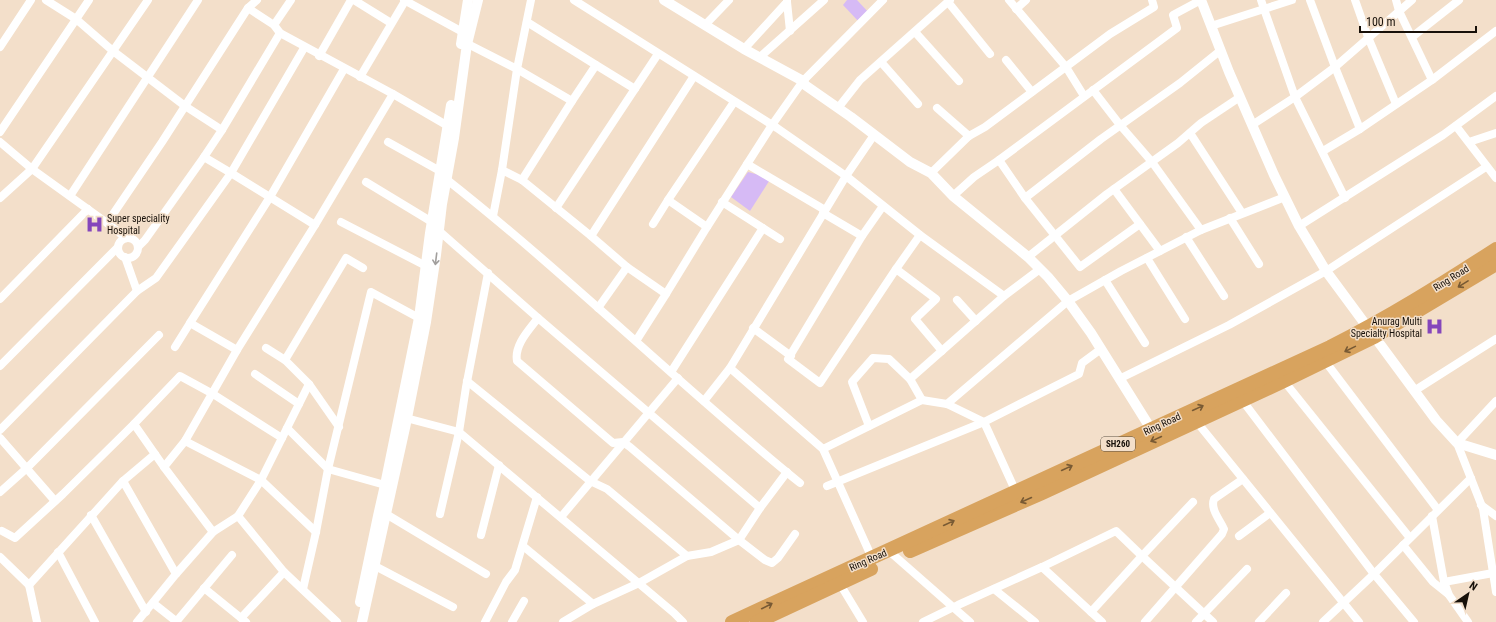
<svg xmlns="http://www.w3.org/2000/svg" width="1496" height="622" font-family="'Roboto Condensed',sans-serif">
  <style>
    .green { fill: #d6baf5 }
    .lines { fill: none; stroke-linecap: round; stroke-linejoin: round }
    .minor { stroke: #fff; stroke-width: 8 }
    .tertiary { stroke: #fff; stroke-width: 10 }
    .trunk { stroke: #d8a35e; stroke-width: 14 }
    .oneway { stroke: #a29f9d }
    .oneway2 { stroke: #785a34 }
    .labels { text-anchor: middle; dominant-baseline: central; stroke-width: 3; stroke-linejoin: round; paint-order: stroke }
    .shield { fill: #f3dfca; stroke: #594e43; stroke-width: 1 }
    .shield-label { font-size: 9px; font-weight: bold; fill: #171009 }
    .poi-label { font-size: 10px; fill: #171009; stroke: #f3dfca; text-anchor: start }
    .street-label { font-size: 10px; fill: #171009; stroke: #f3dfca }
  </style>
  <rect width="100%" height="100%" fill="#f3dfca"/>
  <!-- green -->
  <g class="green">
    <polygon points="847,0 857,0 870,14 860,23 843,5"/>
    <polygon points="748,172 771,178 750,211 731,197"/>
  </g>
  <g class="lines">
    <!-- minor -->
    <g class="minor">
      <polyline points="46,0 76,19 113,51 185,106 222,130 204,157 145,240 138,247"/>
      <polyline points="354,0 391,23"/>
      <polyline points="404,0 468,35"/>
      <polyline points="574,0 777,128 846,176 920,235 1004,296 1040,269"/>
      <polyline points="1009,0 1066,67 1084,96"/>
      <polyline points="1261,0 1264,9 1292,0"/>
      <polyline points="1310,0 1335,67 1360,129 1323,151"/>
      <polyline points="1355,0 1368,37 1396,104"/>
      <polyline points="1396,0 1399,11 1432,80"/>
      <polyline points="787,2 790,31"/>
      <polyline points="948,2 990,54"/>
      <polyline points="248,8 274,25 280,33 393,94"/>
      <polyline points="1016,9 1026,0"/>
      <polyline points="274,25 291,0"/>
      <polyline points="705,25 729,0"/>
      <polyline points="1211,26 1264,9 1295,97 1345,198"/>
      <polyline points="915,32 959,81"/>
      <polyline points="1412,37 1459,0"/>
      <polyline points="462,41 517,69 572,101"/>
      <polyline points="0,47 31,0"/>
      <polyline points="744,49 787,2 787,0"/>
      <polyline points="319,56 351,0"/>
      <polyline points="760,57 824,0"/>
      <polyline points="1006,60 1032,92"/>
      <polyline points="881,62 918,104"/>
      <polyline points="596,65 635,89"/>
      <polyline points="360,77 405,1"/>
      <polyline points="1093,90 1120,125 1152,162 1201,230"/>
      <polyline points="734,102 668,200 707,227 772,125 803,81 883,0"/>
      <polyline points="838,108 860,80 950,0"/>
      <polyline points="937,108 969,136"/>
      <polyline points="1252,125 1295,97 1335,67 1412,0"/>
      <polyline points="1456,126 1496,178"/>
      <polyline points="1360,129 1432,80 1496,31"/>
      <polyline points="222,130 280,33"/>
      <polyline points="0,132 89,0"/>
      <polyline points="1190,133 1242,213"/>
      <polyline points="0,142 32,169 107,223 126,238"/>
      <polyline points="388,142 440,171"/>
      <polyline points="1469,142 1496,133"/>
      <polyline points="204,157 231,173 304,48"/>
      <polyline points="999,160 1177,28 1173,15 1201,0"/>
      <polyline points="747,164 825,210"/>
      <polyline points="502,170 522,180 591,236 694,76"/>
      <polyline points="931,173 969,136 985,127 1110,34 1154,7 1152,0"/>
      <path d="M446,179C568,275 679,385 800,483"/>
      <polyline points="522,180 572,101 596,65 527,22"/>
      <polyline points="366,182 432,222"/>
      <polyline points="1114,189 1160,251"/>
      <polyline points="70,196 198,0"/>
      <polyline points="953,196 974,177 999,160 1025,198 1101,139 1180,83 1221,50"/>
      <polyline points="0,198 32,169 148,0"/>
      <polyline points="1025,198 1080,267 1140,224"/>
      <polyline points="722,202 780,239"/>
      <polyline points="556,208 658,54"/>
      <polyline points="823,213 862,236 788,359 820,383 896,269 936,299 915,319 942,351"/>
      <polyline points="493,216 502,170 517,69 531,0"/>
      <polyline points="1230,218 1259,264"/>
      <polyline points="341,222 426,266"/>
      <polyline points="107,223 162,142 248,8 257,0"/>
      <polyline points="653,224 668,200"/>
      <polyline points="315,225 393,94 448,126"/>
      <polyline points="1299,226 1443,135 1496,96"/>
      <polyline points="438,230 538,318 760,508 787,472"/>
      <polyline points="591,236 627,267"/>
      <polyline points="862,236 883,206"/>
      <polyline points="1186,237 1224,296"/>
      <circle cx="128" cy="248" r="10"/>
      <polyline points="125,257 137,291 156,278 231,173 315,225 237,350 185,441 164,467 213,532 238,516 284,572 337,622"/>
      <polyline points="1028,257 1107,194 1178,143 1201,123 1240,97"/>
      <polyline points="1147,258 1185,319"/>
      <polyline points="896,269 920,235"/>
      <polyline points="1105,280 1145,343"/>
      <polyline points="666,294 707,227"/>
      <polyline points="0,299 88,209"/>
      <polyline points="957,300 976,321"/>
      <polyline points="598,308 627,267 666,294 636,341"/>
      <path d="M538,318C529,330 514,345 517,361L613,443L623,442L630,447L739,540L765,560L772,563L778,558L795,534"/>
      <polyline points="753,328 791,356"/>
      <polyline points="175,347 190,323"/>
      <polyline points="266,348 285,360 346,258 363,268"/>
      <polyline points="237,350 190,323 270,197 344,69"/>
      <polyline points="285,360 309,384 339,427"/>
      <polyline points="1325,361 1438,510"/>
      <polyline points="0,366 118,247"/>
      <polyline points="671,372 763,228"/>
      <polyline points="255,374 299,404"/>
      <polyline points="1119,379 1229,325 1326,271 1486,167"/>
      <polyline points="467,381 590,481 607,489 687,556 639,583 593,604 563,622"/>
      <polyline points="1284,381 1410,538"/>
      <polyline points="1414,391 1496,339"/>
      <polyline points="922,400 910,379 1004,296"/>
      <polyline points="1242,400 1374,574 1414,622"/>
      <polyline points="704,401 730,368"/>
      <polyline points="1496,401 1457,443 1483,509 1496,592"/>
      <polyline points="947,404 1068,301 1121,271 1201,230 1285,197"/>
      <polyline points="406,418 459,432 674,613 683,622"/>
      <polyline points="1196,421 1359,622"/>
      <polyline points="134,424 180,376 213,394 282,438"/>
      <polyline points="869,426 852,382 873,358 889,359 910,379"/>
      <polyline points="287,428 328,469 385,485"/>
      <polyline points="0,430 137,291"/>
      <polyline points="0,438 55,501"/>
      <polyline points="185,441 261,480 316,532"/>
      <polyline points="823,449 922,400 947,404 984,422 1016,492"/>
      <polyline points="123,481 155,454"/>
      <polyline points="827,486 984,422 1079,374 1082,363 1101,349"/>
      <polyline points="0,492 27,468 159,335"/>
      <polyline points="1193,502 1142,556 1213,622"/>
      <polyline points="1481,505 1496,516"/>
      <polyline points="386,514 486,574"/>
      <polyline points="440,514 459,432 466,387 488,273"/>
      <polyline points="91,515 146,612"/>
      <polyline points="238,516 261,480 309,384"/>
      <polyline points="1432,516 1444,582 1449,595 1468,622"/>
      <polyline points="561,517 678,378"/>
      <polyline points="2,531 15,538 63,494 134,424 164,467"/>
      <polyline points="481,535 499,465"/>
      <polyline points="1239,536 1270,513"/>
      <polyline points="1403,545 1433,582 1448,594"/>
      <polyline points="523,546 593,604"/>
      <polyline points="889,551 970,622"/>
      <polyline points="58,552 95,622"/>
      <polyline points="687,556 711,552 739,540 760,508"/>
      <polyline points="0,557 29,585 123,481 176,574"/>
      <polyline points="872,558 823,449 730,368 846,176 874,135"/>
      <polyline points="375,566 453,607"/>
      <polyline points="1042,567 1116,531 1142,556 1091,612"/>
      <polyline points="1444,582 1493,573"/>
      <polyline points="840,584 863,622"/>
      <polyline points="29,585 37,622"/>
      <polyline points="204,588 241,618"/>
      <polyline points="303,589 316,532 328,469 371,292 419,318"/>
      <polyline points="994,589 1035,622"/>
      <polyline points="153,603 177,622"/>
      <polyline points="137,622 176,574 213,532"/>
      <polyline points="176,622 232,555"/>
      <polyline points="246,622 241,618 284,572"/>
      <polyline points="485,622 506,582 515,570 537,497"/>
      <polyline points="512,622 524,601"/>
      <polyline points="923,622 958,605 1042,567 1102,622"/>
      <path d="M1145,622L1222,534L1224,529C1220,520 1210,509 1214,499L1243,479"/>
      <polyline points="1196,622 1247,569"/>
      <polyline points="1259,622 1286,593"/>
      <polyline points="1323,622 1374,574 1471,478"/>
    </g>
    <!-- tertiary -->
    <g class="tertiary">
      <polyline points="664,0 744,49 803,81 805,85 851,117 910,162 931,173 953,196 1028,257 1048,277 1068,301 1091,333 1151,429"/>
      <polyline points="1201,0 1229,72 1274,175 1299,226 1326,271 1436,420 1457,443 1496,455"/>
      <polyline points="461,44 468,0"/>
      <polyline points="360,602 378,516 385,485 419,318 430,233 451,105"/>
      <polyline points="362,622 405,428 426,322 436,255 442,204 454,138 467,44 478,0"/>
    </g>
    <!-- trunk -->
    <g class="trunk">
      <polyline points="910,551 1042,493 1284,381 1374,337 1496,264"/>
      <path d="M732,622L1330,347C1388,318 1442,284 1496,249"/>
      <polyline points="757,622 871,569"/>
    </g>
  </g>
  <!-- one-way arrows -->
  <defs><path id="oneway-shaft" d="M-6 0H5M1.5-3L5.5 0L1.5 3" fill="none" stroke-width="1.6" stroke-linecap="round" stroke-linejoin="round"/></defs>
  <use class="oneway" href="#oneway-shaft" transform="translate(436 259) rotate(97)"/>
  <g class="oneway2">
    <use href="#oneway-shaft" transform="translate(1463 284) rotate(148)"/>
    <use href="#oneway-shaft" transform="translate(1350 349) rotate(154)"/>
    <use href="#oneway-shaft" transform="translate(1198 408) rotate(-25)"/>
    <use href="#oneway-shaft" transform="translate(1156 439) rotate(155)"/>
    <use href="#oneway-shaft" transform="translate(1067 468) rotate(-25)"/>
    <use href="#oneway-shaft" transform="translate(1026 500) rotate(156)"/>
    <use href="#oneway-shaft" transform="translate(949 523) rotate(-25)"/>
    <use href="#oneway-shaft" transform="translate(767 606) rotate(-27)"/>
  </g>
  <!-- icons -->
  <defs>
    <symbol id="hospital-bare" viewBox="-9 -9 18 18"><path d="M-5-5h3v3.5h4V-5h3V5h-3V1.5h-4V5h-3Z" fill="#8546bb" stroke="#f3dfca" stroke-width="2.5" paint-order="stroke"/></symbol>
  </defs>
  <g fill-rule="evenodd">
    <use href="#hospital-bare" x="82" y="212" width="25" height="25"/>
    <use href="#hospital-bare" x="1422" y="314" width="25" height="25"/>
  </g>
  <g class="labels">
    <!-- shield labels -->
    <rect class="shield" x="1101" y="437" width="34" height="14" rx="3"/>
    <g class="shield-label">
      <text x="1118" y="444">SH260</text>
    </g>
    <!-- poi labels -->
    <g class="poi-label">
      <text x="107" y="218">Super speciality<tspan x="107" dy="12">Hospital</tspan></text>
      <text x="1422" y="321" text-anchor="end">Anurag Multi<tspan x="1422" dy="12">Specialty Hospital</tspan></text>
    </g>
    <!-- street labels -->
    <g class="street-label">
      <text transform="translate(1451 278) rotate(-32)">Ring Road</text>
      <text transform="translate(1162 424) rotate(-25)">Ring Road</text>
      <text transform="translate(868 560) rotate(-24)">Ring Road</text>
    </g>
  </g>
  <!-- north arrow -->
  <g transform="translate(1468 594) rotate(34)" stroke="#f3dfca" stroke-width="3" paint-order="stroke">
  <path d="M0-3L7 15L0 10L-7 15Z" fill="#171009"/>
  <text y="-6" font-size="11" font-weight="bold" text-anchor="middle" fill="#171009">N</text>
  </g>
  <!-- scale -->
  <path d="M1360 26v6h116v-6" fill="none" stroke="#171009" stroke-width="2"/>
  <text x="1366" y="26" font-size="12" fill="#171009" stroke="#f3dfca" stroke-width="3" paint-order="stroke">100 m</text>
</svg>
